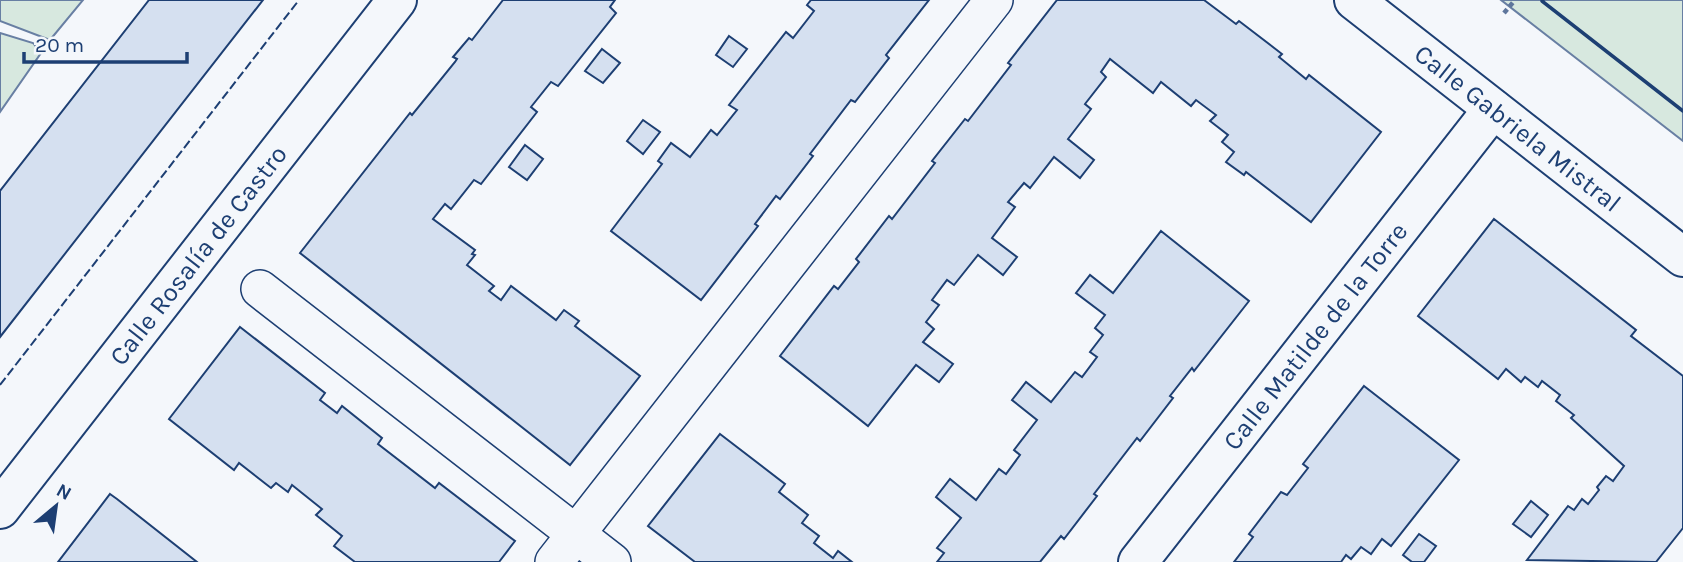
<svg xmlns="http://www.w3.org/2000/svg" width="1683" height="562" font-family="Karla,sans-serif">
  <style>
    .green { fill: #d7e8df; stroke: #687fa3; stroke-width: 2 }
    .building { fill: #d5e0f0; stroke: #1d3f73; stroke-width: 2 }
    .lines { fill: none; stroke-linecap: round; stroke-linejoin: round }
    .pedestrian-casing { stroke: #1d3f73; stroke-width: 40 }
    .tertiary-casing { stroke: #1d3f73; stroke-width: 42 }
    .secondary-casing { stroke: #1d3f73; stroke-width: 42 }
    .path { stroke: #5e769c; stroke-width: 4.5; stroke-dasharray: 5 3.5; stroke-linecap: butt }
    .pedestrian { stroke: #f4f7fb; stroke-width: 37 }
    .tertiary { stroke: #f4f7fb; stroke-width: 38 }
    .secondary { stroke: #f4f7fb; stroke-width: 38 }
    .fence { stroke: #1d3f73; stroke-width: 2; stroke-dasharray: 9 3.5; stroke-linecap: butt }
    .wall { stroke: #1d3f73; stroke-width: 3.5 }
    .labels { text-anchor: middle; dominant-baseline: central; stroke-width: 5; stroke-linejoin: round; paint-order: stroke }
    .street-label { font-size: 26px; fill: #1d3f73; stroke: #f4f7fb }
  </style>
  <rect width="100%" height="100%" fill="#f4f7fb"/>
  <!-- green -->
  <g class="green">
    <polygon points="0,0 83,0 50,40 0,21"/>
    <polygon points="1501,0 1683,0 1683,141"/>
    <polygon points="0,33 33,43 41,53 0,112"/>
  </g>
  <!-- building -->
  <g class="building">
    <polygon points="149,0 263,0 0,337 0,191"/>
    <polygon points="503,0 615,0 610,7 616,13 558,86 551,82 531,107 537,112 481,184 474,180 451,209 445,204 433,219 475,250 472,254 475,255 467,265 494,286 489,291 501,300 511,286 556,320 564,310 579,321 575,326 640,376 570,465 300,253 410,113 412,115 455,62 457,59 453,57 469,38 472,40"/>
    <polygon points="811,0 929,0 886,55 889,58 855,102 851,100 810,154 813,156 780,199 776,196 755,224 758,226 701,300 611,231 662,164 658,161 671,143 690,157 711,130 717,135 737,110 729,105 786,32 793,38 814,11 807,5"/>
    <polygon points="1057,0 1204,0 1236,24 1239,21 1282,54 1279,57 1306,79 1309,75 1381,132 1311,222 1246,172 1244,175 1226,162 1234,152 1222,142 1228,135 1210,121 1216,115 1196,100 1191,106 1161,82 1153,93 1110,59 1101,72 1106,77 1085,104 1091,109 1068,139 1094,160 1080,178 1054,157 1030,188 1024,183 1008,202 1015,207 992,238 1017,257 1003,275 978,255 954,285 947,280 932,300 939,305 926,322 934,329 923,342 953,364 939,382 916,365 868,426 780,356 834,286 838,289 859,262 856,259 889,216 892,219 935,163 932,161 965,119 968,121 1011,65 1008,63"/>
    <polygon points="729,36 747,49 733,67 716,55"/>
    <polygon points="602,49 620,63 603,83 585,71"/>
    <polygon points="643,120 660,132 643,154 627,141"/>
    <polygon points="525,145 543,159 527,180 509,167"/>
    <polygon points="1494,219 1636,330 1631,336 1683,376 1683,528 1656,562 1527,560 1568,506 1574,510 1582,499 1588,504 1599,490 1597,487 1606,476 1613,481 1624,466 1571,418 1574,415 1556,401 1560,395 1542,381 1538,387 1525,377 1521,382 1506,369 1498,379 1418,316"/>
    <polygon points="1161,231 1249,301 1194,371 1192,368 1170,396 1173,398 1140,441 1137,438 1094,494 1097,496 1064,539 1061,536 1040,562 937,562 944,553 937,548 961,518 936,497 950,479 976,500 999,469 1006,474 1020,455 1014,450 1037,420 1012,400 1026,382 1051,402 1075,372 1082,377 1097,357 1090,352 1103,335 1095,328 1105,315 1076,293 1090,275 1113,293"/>
    <polygon points="240,327 325,393 320,400 337,413 342,406 382,438 378,444 435,488 439,483 515,541 499,562 355,562 334,546 342,536 316,515 322,509 292,485 288,492 276,483 271,488 239,463 234,470 169,419"/>
    <polygon points="1364,386 1459,460 1391,546 1382,539 1371,554 1361,547 1351,559 1346,555 1341,562 1234,562 1253,537 1249,534 1281,492 1287,495 1308,468 1303,464"/>
    <polygon points="720,434 785,484 779,492 808,515 802,523 819,536 814,543 833,558 838,551 852,562 695,562 648,526"/>
    <polygon points="110,494 117,499 197,562 58,562"/>
    <polygon points="1531,501 1548,515 1531,537 1513,524"/>
    <polygon points="1419,534 1436,546 1424,562 1412,562 1403,555"/>
  </g>
  <g class="lines">
    <defs>
      <g id="pedestrian">
        <polyline points="260,289 612,562"/>
        <polyline points="554,562 994,0"/>
      </g>
      <g id="tertiary">
        <path id="s1" d="M0,509L397,0"/>
        <path id="s2" d="M1138,562L1493,109"/>
      </g>
      <g id="secondary">
        <path id="s3" d="M1354,0L1683,257"/>
      </g>
    </defs>
    <!-- pedestrian casing -->
    <use href="#pedestrian" class="pedestrian-casing"/>
    <!-- tertiary casing -->
    <use href="#tertiary" class="tertiary-casing"/>
    <!-- secondary casing -->
    <use href="#secondary" class="secondary-casing"/>
    <!-- path -->
    <polyline class="path" points="1504,13 1515,0"/>
    <!-- pedestrian -->
    <use href="#pedestrian" class="pedestrian"/>
    <!-- tertiary -->
    <use href="#tertiary" class="tertiary"/>
    <!-- secondary -->
    <use href="#secondary" class="secondary"/>
    <!-- fence -->
    <polyline class="fence" points="0,385 299,0"/>
    <!-- wall -->
    <polyline class="wall" points="1543,0 1542,1 1683,111"/>
  </g>
  <g class="labels">
    <!-- street labels -->
    <g class="street-label">
      <text stroke="none"><textPath href="#s3" startOffset="208">Calle Gabriela Mistral</textPath></text>
      <text stroke="none"><textPath href="#s1" startOffset="322">Calle Rosalía de Castro</textPath></text>
      <text stroke="none"><textPath href="#s2" startOffset="287">Calle Matilde de la Torre</textPath></text>
    </g>
  </g>
  <!-- north arrow -->
  <g transform="translate(56 506) rotate(29)" stroke="#f4f7fb" stroke-width="5" paint-order="stroke">
  <path d="M0-5L12 26L0 18L-12 26Z" fill="#1d3f73"/>
  <text y="-10" font-size="19" font-weight="bold" text-anchor="middle" fill="#1d3f73">N</text>
  </g>
  <!-- scale -->
  <path d="M24 52v10h163v-10" fill="none" stroke="#1d3f73" stroke-width="3.5"/>
  <text x="35" y="52" font-size="21" fill="#1d3f73" stroke="#f4f7fb" stroke-width="5" paint-order="stroke">20 m</text>
</svg>
